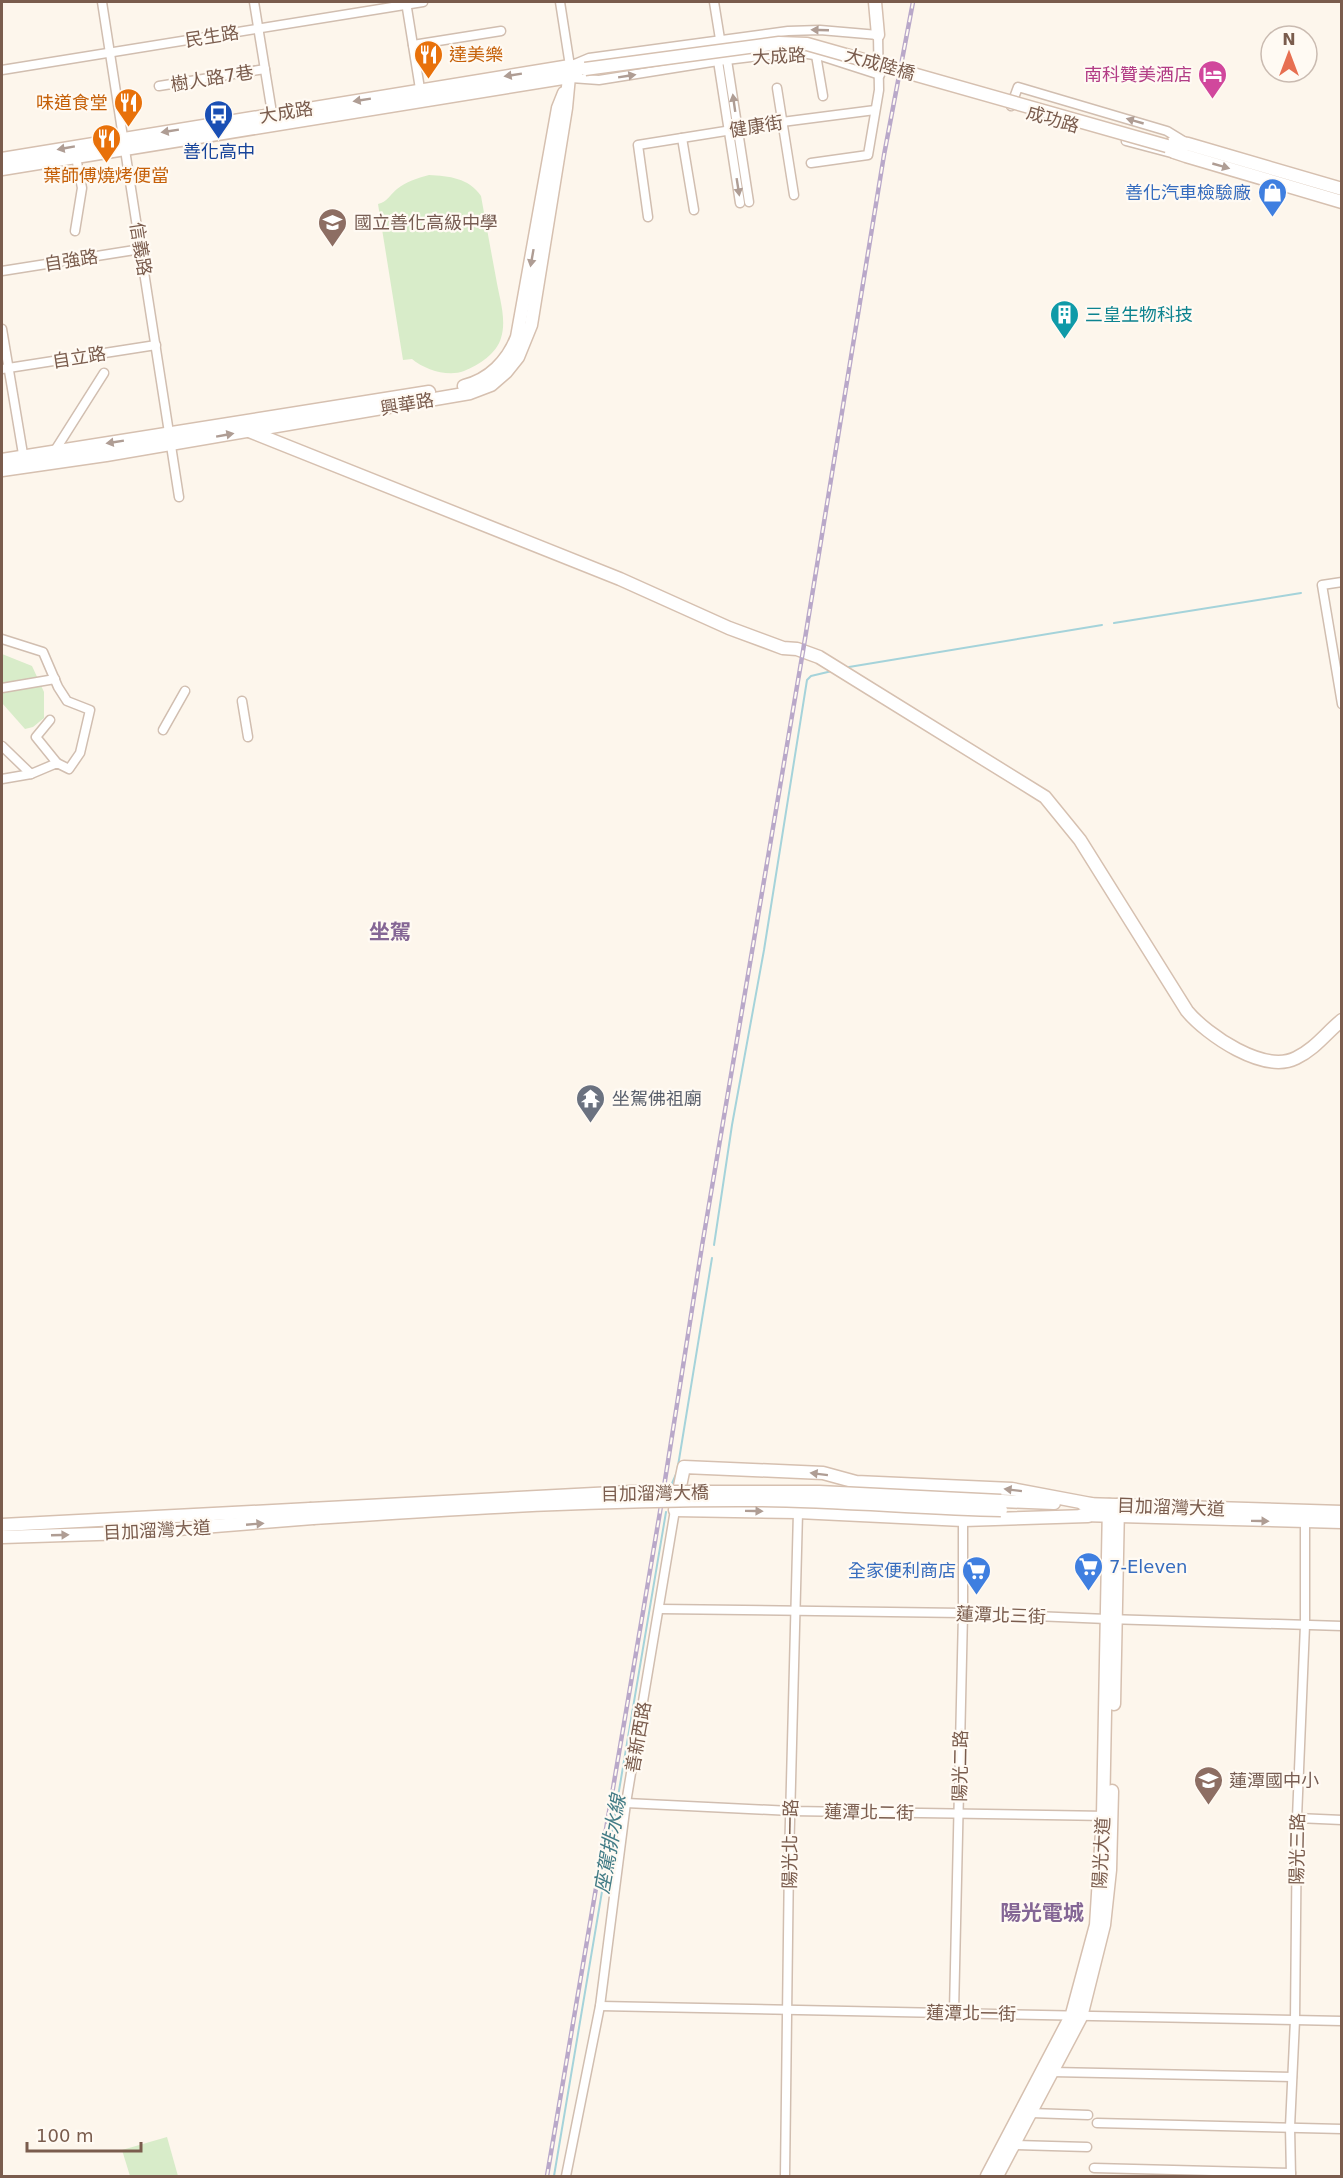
<svg xmlns="http://www.w3.org/2000/svg" width="1343" height="2178" font-family="'DejaVu Sans','Noto Sans TC',sans-serif">
  <style>
    .green { fill: #d8ecc9 }
    .lines { fill: none; stroke-linecap: round; stroke-linejoin: round }
    .stream { stroke: #a5d3da; stroke-width: 2 }
    .street-casing { stroke: #d1beb0; stroke-width: 11 }
    .secondary-casing { stroke: #d6c0b0; stroke-width: 15 }
    .street { stroke: #fff; stroke-width: 8 }
    .secondary { stroke: #fff; stroke-width: 12 }
    .rail-casing { stroke: #b9a8c9; stroke-width: 4.5 }
    .rail { stroke: #fffaf3; stroke-width: 2; stroke-dasharray: 7; stroke-linecap: butt }
    .secondary-bridge-casing { stroke: #d6c0b0; stroke-width: 15; stroke-linecap: butt }
    .secondary-bridge { stroke: #fff; stroke-width: 12 }
    .oneway { fill: #af9d94 }
    .labels { text-anchor: middle; dominant-baseline: central; stroke-width: 4.5; stroke-linejoin: round; paint-order: stroke }
    .street-label { font-size: 18px; fill: #7a5c4d; stroke: #fffaf3 }
    .food-label { font-size: 18px; fill: #c56008; stroke: #fffaf3; text-anchor: start }
    .hotel-label { font-size: 18px; fill: #b23c85; stroke: #fffaf3; text-anchor: end }
    .transit-label { font-size: 18px; fill: #164399; stroke: #fffaf3 }
    .shop-label { font-size: 18px; fill: #366cbe; stroke: #fffaf3; text-anchor: end }
    .education-label { font-size: 18px; fill: #785e54; stroke: #fffaf3; text-anchor: start }
    .culture-label { font-size: 18px; fill: #0d838f; stroke: #fffaf3; text-anchor: start }
    .worship-label { font-size: 18px; fill: #5b616d; stroke: #fffaf3; text-anchor: start }
    .water-label { font-size: 20px; font-style: italic; fill: #437c86; stroke: #fffaf3 }
    .quarter-label { font-size: 21px; font-weight: bold; fill: #846695; stroke: #fffaf3 }
  </style>
  <rect width="100%" height="100%" fill="#fdf6ec"/>
  <!-- green -->
  <g class="green">
    <path d="M429,175C449,176 469,178 481,196C486,224 491,251 496,278C499,297 507,319 501,338C497,353 479,365 464,371C448,377 425,370 412,359L403,360L378,204C387,202 390,195 397,189C406,182 417,178 429,175Z"/>
    <polygon points="2,654 32,666 44,692 44,718 33,727 25,729 2,703"/>
    <polygon points="167,2137 178,2176 130,2176 122,2150"/>
  </g>
  <g class="lines">
    <!-- stream -->
    <g class="stream">
      <polyline points="1114,623 1301,593"/>
      <polyline points="849,667 1102,625"/>
      <polyline points="714,1245 732,1125 764,950 807,680 811,676 832,671"/>
      <polyline points="670,1488 677,1472 712,1258"/>
      <polyline points="554,2176 666,1512"/>
    </g>
    <defs>
      <g id="street">
        <polyline points="102,2 179,497"/>
        <polyline points="254,2 273,119"/>
        <polyline points="406,2 421,95"/>
        <polyline points="560,2 570,66 589,58 788,31 820,30 878,35 879,90 868,155 811,163"/>
        <polyline points="714,2 720,39"/>
        <polyline points="413,45 501,31"/>
        <polyline points="816,55 823,96"/>
        <polyline points="727,60 749,202"/>
        <polyline points="718,61 740,203"/>
        <polyline points="2,70 423,2"/>
        <polyline points="571,78 599,80 718,61 794,52 821,56 880,75"/>
        <polyline points="159,86 265,69"/>
        <polyline points="777,88 794,195"/>
        <polyline points="1011,106 1018,87 1167,131 1185,142"/>
        <polyline points="682,138 694,210"/>
        <polyline points="1126,141 1175,154"/>
        <polyline points="648,217 638,145 782,122 875,110"/>
        <polyline points="75,231 82,188 76,157"/>
        <polyline points="2,271 141,249"/>
        <polyline points="2,329 24,460"/>
        <polyline points="2,369 156,345"/>
        <polyline points="54,452 104,373"/>
        <polyline points="1342,582 1322,585 1342,704"/>
        <polyline points="2,639 43,652 58,687 67,701 90,710 80,753 69,769 57,763 31,774 2,779"/>
        <polyline points="2,688 55,679"/>
        <polyline points="242,701 248,737"/>
        <polyline points="50,720 36,737 57,763"/>
        <polyline points="163,730 185,691"/>
        <polyline points="2,746 31,774"/>
        <polyline points="660,1609 963,1613 1107,1619 1342,1626"/>
        <polyline points="626,1803 791,1811 1108,1816"/>
        <polyline points="1297,1818 1342,1820"/>
        <polyline points="600,2006 1342,2021"/>
        <polyline points="954,2012 963,1613 963,1520"/>
        <polyline points="1052,2072 1292,2077"/>
        <polyline points="1031,2113 1088,2115"/>
        <polyline points="1097,2123 1342,2129"/>
        <polyline points="1014,2145 1087,2147"/>
        <polyline points="1094,2168 1291,2173"/>
        <polyline points="566,2176 600,2006 626,1803 675,1510"/>
        <polyline points="785,2176 789,1859 798,1512"/>
        <polyline points="1291,2176 1290,2127 1295,2020 1297,1818 1305,1625 1305,1522"/>
      </g>
      <g id="secondary">
        <polyline points="875,2 878,35"/>
        <polyline points="2,159 570,66 578,68"/>
        <polyline points="2,169 569,77 576,74"/>
        <polyline points="1342,189 1188,144 1174,142 1167,146 1174,152 1186,156 1342,202"/>
        <path d="M464,386C489,380 508,361 517,337L558,108L564,93"/>
        <path d="M249,431L620,579L729,628L783,648L797,649L819,657L1045,797L1080,840L1187,1011C1207,1035 1264,1074 1296,1058C1315,1049 1326,1033 1342,1020"/>
        <polyline points="2,460 429,392"/>
        <polyline points="2,470 106,455 470,393 491,385 506,372 518,357 531,325 566,108 570,66"/>
        <polyline points="1001,1501 1054,1503"/>
        <polyline points="1083,1504 1342,1512"/>
        <polyline points="1082,1515 1342,1522"/>
        <polyline points="1088,1516 963,1520 798,1512 675,1510 684,1467 823,1473 856,1482 1012,1489 1091,1504"/>
        <polyline points="2,1525 310,1509"/>
        <polyline points="2,1537 128,1533 313,1518"/>
        <polyline points="1114,1704 1118,1505"/>
        <polyline points="987,2176 1072,2014 1096,1925 1103,1816 1109,1505"/>
        <polyline points="997,2176 1081,2017 1104,1925 1110,1870 1112,1791"/>
      </g>
    </defs>
    <!-- street casing -->
    <use href="#street" class="street-casing"/>
    <!-- secondary casing -->
    <use href="#secondary" class="secondary-casing"/>
    <!-- street -->
    <use href="#street" class="street"/>
    <!-- secondary -->
    <use href="#secondary" class="secondary"/>
    <defs>
      <polyline id="rail" points="547,2176 660,1512 702,1246 803,651 884,155 913,2"/>
    </defs>
    <!-- rail casing -->
    <use href="#rail" class="rail-casing"/>
    <!-- rail -->
    <use href="#rail" class="rail"/>
    <defs>
      <g id="secondary-bridge">
        <polyline points="585,69 779,43 807,44 1167,146"/>
        <polyline points="310,1509 632,1492 819,1492 1001,1501"/>
        <path d="M313,1518C462,1508 611,1499 761,1500C841,1501 921,1508 1001,1510"/>
      </g>
    </defs>
    <!-- secondary-bridge casing -->
    <use href="#secondary-bridge" class="secondary-bridge-casing"/>
    <!-- secondary-bridge -->
    <use href="#secondary-bridge" class="secondary-bridge"/>
  </g>
  <!-- one-way arrows -->
  <defs><path id="oneway-solid" d="M-6-.8H1V-3.2L6.5 0L1 3.2V.8H-6Z" transform="scale(1.5)"/></defs>
  <g class="oneway">
    <use href="#oneway-solid" transform="translate(820 30) rotate(-178)"/>
    <use href="#oneway-solid" transform="translate(513 75) rotate(171)"/>
    <use href="#oneway-solid" transform="translate(627 76) rotate(-9)"/>
    <use href="#oneway-solid" transform="translate(362 100) rotate(171)"/>
    <use href="#oneway-solid" transform="translate(734 103) rotate(-98)"/>
    <use href="#oneway-solid" transform="translate(1135 121) rotate(-164)"/>
    <use href="#oneway-solid" transform="translate(170 131) rotate(171)"/>
    <use href="#oneway-solid" transform="translate(66 148) rotate(170)"/>
    <use href="#oneway-solid" transform="translate(1221 166) rotate(16)"/>
    <use href="#oneway-solid" transform="translate(738 187) rotate(81)"/>
    <use href="#oneway-solid" transform="translate(532 258) rotate(100)"/>
    <use href="#oneway-solid" transform="translate(225 435) rotate(-10)"/>
    <use href="#oneway-solid" transform="translate(115 442) rotate(171)"/>
    <use href="#oneway-solid" transform="translate(819 1474) rotate(-173)"/>
    <use href="#oneway-solid" transform="translate(1013 1490) rotate(-173)"/>
    <use href="#oneway-solid" transform="translate(754 1511) rotate(1)"/>
    <use href="#oneway-solid" transform="translate(1260 1521) rotate(1)"/>
    <use href="#oneway-solid" transform="translate(255 1524) rotate(-5)"/>
    <use href="#oneway-solid" transform="translate(60 1535) rotate(-2)"/>
  </g>
  <!-- icons -->
  <defs>
    <symbol id="restaurant-pin" viewBox="-11 -11 22 30"><path d="M0 17L-7.5 6A9.5 9.5 0 1 1 7.5 6Z" fill="#e8710a" stroke="#fffaf3"/><path d="M-5-6h1v4h1v-4h1v4h1v-4h1v5L-1.5 .5V6h-2V.5L-5-1ZM5-6V6H3V1.5H1.5Q1.5-4 5-6Z" fill="#fff"/></symbol>
    <symbol id="hotel-pin" viewBox="-11 -11 22 30"><path d="M0 17L-7.5 6A9.5 9.5 0 1 1 7.5 6Z" fill="#d1479c" stroke="#fffaf3"/><path d="M-6-4.5h1.5V1H6V5H4.5V3h-9V5H-6ZM-4 0a1.8 1.8 0 1 1 3.6 0ZM.5 0V-2.5h3Q6-2.5 6 0Z" fill="#fff"/></symbol>
    <symbol id="bus-pin" viewBox="-11 -11 22 30"><path d="M0 17L-7.5 6A9.5 9.5 0 1 1 7.5 6Z" fill="#1a4fb4" stroke="#fffaf3"/><path d="M-5-6H5V4H4V6H2V4H-2V6H-4V4H-5ZM-3.5-4V0h7V-4ZM-3.5 1.2v1.5H-2V1.2ZM2 1.2v1.5H3.5V1.2Z" fill="#fff"/></symbol>
    <symbol id="shop-pin" viewBox="-11 -11 22 30"><path d="M0 17L-7.5 6A9.5 9.5 0 1 1 7.5 6Z" fill="#3f7fe0" stroke="#fffaf3"/><path d="M-5-2.5h2.3a2.7 3.5 0 0 1 5.4 0H5L5.5 6h-11ZM-1.5-2.5h3a1.5 2.3 0 0 0-3 0Z" fill="#fff"/></symbol>
    <symbol id="school-pin" viewBox="-11 -11 22 30"><path d="M0 17L-7.5 6A9.5 9.5 0 1 1 7.5 6Z" fill="#8d6e63" stroke="#fffaf3"/><path d="M0-5L7-2L0 1L-7-2ZM-4 1L0 2.5L4 1V4Q0 6-4 4Z" fill="#fff"/></symbol>
    <symbol id="building-pin" viewBox="-11 -11 22 30"><path d="M0 17L-7.5 6A9.5 9.5 0 1 1 7.5 6Z" fill="#0f9aa8" stroke="#fffaf3"/><path d="M-4-6H4V6H1V3H-1V6H-4ZM-2.5-4.3h1.7v1.8h-1.7ZM.8-4.3h1.7v1.8H.8ZM-2.5-1h1.7V.8h-1.7ZM.8-1h1.7V.8H.8Z" fill="#fff"/></symbol>
    <symbol id="temple-pin" viewBox="-11 -11 22 30"><path d="M0 17L-7.5 6A9.5 9.5 0 1 1 7.5 6Z" fill="#6b7280" stroke="#fffaf3"/><path d="M0-6L5-2H3V0L6.5 2.5H4V6H1.5V3h-3V6H-4V2.5H-6.5L-3 0V-2H-5Z" fill="#fff"/></symbol>
    <symbol id="supermarket-pin" viewBox="-11 -11 22 30"><path d="M0 17L-7.5 6A9.5 9.5 0 1 1 7.5 6Z" fill="#3f7fe0" stroke="#fffaf3"/><path d="M-6-5.5h2.5l.6 2H6L4.5 2H-2.5L-4.4-4H-6ZM-1.5 3.2a1.3 1.3 0 1 0 .1 0ZM3 3.2a1.3 1.3 0 1 0 .1 0Z" fill="#fff"/></symbol>
  </defs>
  <g fill-rule="evenodd">
    <use href="#restaurant-pin" x="412" y="38" width="33" height="45"/>
    <use href="#hotel-pin" x="1196" y="58" width="33" height="45"/>
    <use href="#restaurant-pin" x="112" y="86" width="33" height="45"/>
    <use href="#bus-pin" x="202" y="98" width="33" height="45"/>
    <use href="#restaurant-pin" x="90" y="122" width="33" height="45"/>
    <use href="#shop-pin" x="1256" y="176" width="33" height="45"/>
    <use href="#school-pin" x="316" y="206" width="33" height="45"/>
    <use href="#building-pin" x="1048" y="298" width="33" height="45"/>
    <use href="#temple-pin" x="574" y="1082" width="33" height="45"/>
    <use href="#supermarket-pin" x="1072" y="1550" width="33" height="45"/>
    <use href="#supermarket-pin" x="960" y="1554" width="33" height="45"/>
    <use href="#school-pin" x="1192" y="1764" width="33" height="45"/>
  </g>
  <g class="labels">
    <!-- street labels -->
    <g class="street-label">
      <text transform="translate(212 36) rotate(-9)">民生路</text>
      <text transform="translate(779 56) rotate(-3)">大成路</text>
      <text transform="translate(880 64) rotate(16)">大成陸橋</text>
      <text transform="translate(212 78) rotate(-9)">樹人路7巷</text>
      <text transform="translate(286 112) rotate(-9)">大成路</text>
      <text transform="translate(1053 119) rotate(16)">成功路</text>
      <text transform="translate(756 126) rotate(-9)">健康街</text>
      <text transform="translate(141 249) rotate(81)">信義路</text>
      <text transform="translate(71 260) rotate(-9)">自強路</text>
      <text transform="translate(79 357) rotate(-9)">自立路</text>
      <text transform="translate(407 404) rotate(-10)">興華路</text>
      <text transform="translate(655 1493) rotate(-1)">目加溜灣大橋</text>
      <text transform="translate(1171 1507) rotate(2)">目加溜灣大道</text>
      <text transform="translate(157 1530) rotate(-3)">目加溜灣大道</text>
      <text transform="translate(1001 1615) rotate(2)">蓮潭北三街</text>
      <text transform="translate(638 1737) rotate(-80)">善新西路</text>
      <text transform="translate(960 1766) rotate(-89)">陽光二路</text>
      <text transform="translate(869 1812) rotate(1)">蓮潭北二街</text>
      <text transform="translate(790 1844) rotate(-89)">陽光北一路</text>
      <text transform="translate(1297 1849) rotate(-89)">陽光三路</text>
      <text transform="translate(1101 1853) rotate(-87)">陽光大道</text>
      <text transform="translate(971 2013) rotate(1)">蓮潭北一街</text>
    </g>
    <!-- food labels -->
    <g class="food-label">
      <text x="449" y="54">達美樂</text>
      <text x="108" y="102" text-anchor="end">味道食堂</text>
      <text x="106" y="175" text-anchor="middle">葉師傅燒烤便當</text>
    </g>
    <!-- hotel labels -->
    <g class="hotel-label">
      <text x="1192" y="74">南科贊美酒店</text>
    </g>
    <!-- transit labels -->
    <g class="transit-label">
      <text x="219" y="151">善化高中</text>
    </g>
    <!-- shop labels -->
    <g class="shop-label">
      <text x="1251" y="192">善化汽車檢驗廠</text>
      <text x="1109" y="1566" text-anchor="start">7-Eleven</text>
      <text x="956" y="1570">全家便利商店</text>
    </g>
    <!-- education labels -->
    <g class="education-label">
      <text x="354" y="222">國立善化高級中學</text>
      <text x="1229" y="1780">蓮潭國中小</text>
    </g>
    <!-- culture labels -->
    <g class="culture-label">
      <text x="1085" y="314">三皇生物科技</text>
    </g>
    <!-- worship labels -->
    <g class="worship-label">
      <text x="612" y="1098">坐駕佛祖廟</text>
    </g>
    <!-- water labels -->
    <g class="water-label">
      <text transform="translate(610 1844) rotate(-80)">座駕排水線</text>
    </g>
    <!-- quarter labels -->
    <g class="quarter-label">
      <text x="390" y="932">坐駕</text>
      <text x="1042" y="1913">陽光電城</text>
    </g>
  </g>
  <!-- border -->
  <rect width="1343" height="2178" fill="none" stroke="#7a5c4d" stroke-width="6"/>
  <!-- north arrow -->
  <g transform="translate(1289 54)"><circle r="28" fill="#fffaf3" stroke="#cabbb1" stroke-width="1.5"/>
  <path d="M0-4.5L10 22L0 15L-10 22Z" fill="#e76f51"/>
  <text y="-9" font-size="16" font-weight="bold" text-anchor="middle" fill="#7a5c4d">N</text>
  </g>
  <!-- scale -->
  <path d="M27 2142v9h114v-9" fill="none" stroke="#7a5c4d" stroke-width="3"/>
  <text x="36" y="2142" font-size="18" fill="#7a5c4d" stroke="#fffaf3" stroke-width="4.5" paint-order="stroke">100 m</text>
</svg>
